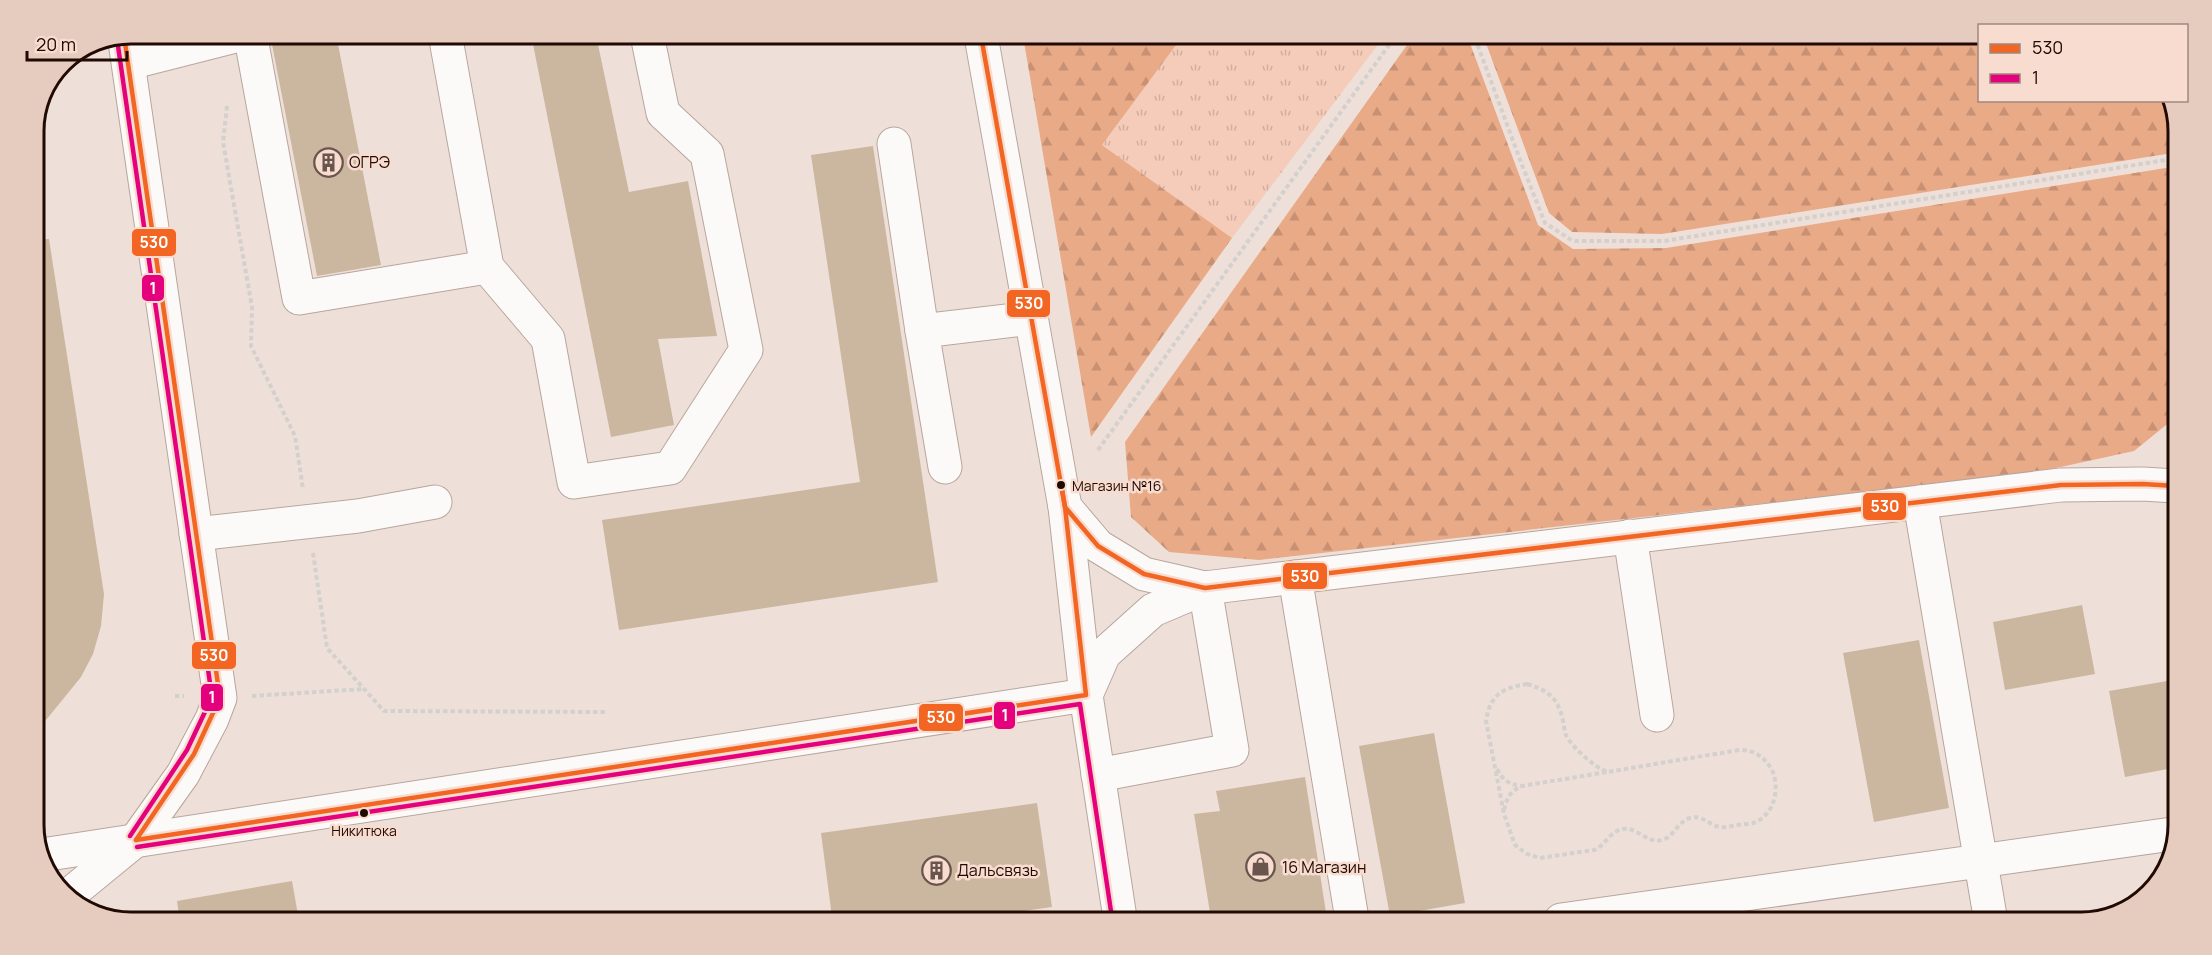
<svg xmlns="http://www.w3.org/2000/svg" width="2212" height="955" font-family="Manrope,sans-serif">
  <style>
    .grass { fill: url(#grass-tufts) }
    .forest { fill: url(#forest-firs) }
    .building { fill: #cbb69f }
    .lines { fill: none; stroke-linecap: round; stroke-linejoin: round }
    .minor-casing { stroke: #b8a69d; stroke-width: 35 }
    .path { stroke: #d4d0cd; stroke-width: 4; stroke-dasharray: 4.5 3; stroke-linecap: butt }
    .minor { stroke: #fcfaf9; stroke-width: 33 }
    .bus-1-casing { stroke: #f7dccf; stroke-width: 9 }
    .bus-2-casing { stroke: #f7dccf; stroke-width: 9 }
    .bus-1 { stroke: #f26522; stroke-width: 4.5 }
    .bus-2 { stroke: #e5007d; stroke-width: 4.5 }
    .bus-dot { fill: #210a02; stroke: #f7dccf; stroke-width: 2 }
    .labels { text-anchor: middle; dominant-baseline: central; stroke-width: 5; stroke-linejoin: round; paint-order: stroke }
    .bus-label { font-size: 14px; fill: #210a02; stroke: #f7dccf; text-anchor: start }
    .poi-label { font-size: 16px; fill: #210a02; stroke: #f7dccf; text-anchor: start }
    .rim { fill: none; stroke: #210a02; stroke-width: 3 }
    .line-badge { stroke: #f7dccf; stroke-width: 2 }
    .badge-label { font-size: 16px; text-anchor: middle; font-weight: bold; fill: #fff }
  </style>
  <defs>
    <pattern id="grass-tufts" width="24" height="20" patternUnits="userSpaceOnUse" patternTransform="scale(1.5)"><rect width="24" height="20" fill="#f4ccb9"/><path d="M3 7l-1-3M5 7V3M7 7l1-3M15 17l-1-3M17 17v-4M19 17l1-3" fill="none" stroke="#d1ae9d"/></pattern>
    <pattern id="forest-firs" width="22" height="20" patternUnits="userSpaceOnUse" patternTransform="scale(1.5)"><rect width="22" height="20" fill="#e9aa88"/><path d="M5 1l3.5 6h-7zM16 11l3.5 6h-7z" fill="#c89174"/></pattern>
  </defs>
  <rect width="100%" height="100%" fill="#eee0d8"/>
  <!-- grass -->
  <polygon class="grass" points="1182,37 1383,38 1232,238 1102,145"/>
  <!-- forest -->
  <g class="forest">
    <polygon points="1023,36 1182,37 1102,145 1232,238 1091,437"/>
    <polygon points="1412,38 1468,38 1538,225 1573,249 1666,248 2178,166 2176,417 2134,451 2028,474 1259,560 1169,552 1131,517 1125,442"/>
    <polygon points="1484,38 1979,40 1980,100 2171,101 2179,124 2179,152 1662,234 1572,232 1549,213"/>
  </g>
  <!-- building -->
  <g class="building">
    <polygon points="270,34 336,34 381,265 317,276"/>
    <polygon points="531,34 596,35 629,192 688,181 717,336 658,339 674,425 611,437"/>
    <polygon points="873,146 938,582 619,630 602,520 860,482 811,155"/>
    <polygon points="49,239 104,594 101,626 93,654 81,677 33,736 33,240"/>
    <polygon points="2082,605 2095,674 2005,690 1993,622"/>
    <polygon points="1919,640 1949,808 1874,822 1843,653"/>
    <polygon points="2173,680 2173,768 2125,777 2109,691"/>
    <polygon points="1434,733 1465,903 1390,916 1359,746"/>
    <polygon points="1305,777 1327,919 1211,919 1194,814 1220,811 1216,791"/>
    <polygon points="1037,803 1052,907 972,918 832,917 821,833"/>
    <polygon points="292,881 298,915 179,915 177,901"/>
  </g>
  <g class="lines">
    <defs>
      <g id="minor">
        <polyline points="250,33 299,298 487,267"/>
        <polyline points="445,34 487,267 548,339 574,482 670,468 746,350 707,154 663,113 647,35"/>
        <polyline points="981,36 1065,507 1086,695 1120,918"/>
        <polyline points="129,63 247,33"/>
        <polyline points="894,144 922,331"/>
        <polyline points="945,467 922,331 1031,318"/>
        <polyline points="1920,502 1991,922"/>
        <polyline points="1065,507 1098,546 1144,574 1205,588"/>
        <polyline points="196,534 358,516 435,502"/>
        <polyline points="1630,536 1657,715"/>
        <polyline points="1295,577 1352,919"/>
        <polyline points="1086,695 1104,654 1153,610 1205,588 2061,485 2143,484 2175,486"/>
        <polyline points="1098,775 1232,750 1205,588"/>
        <polyline points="42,855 1086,695"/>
        <polyline points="70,897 75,890 136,840 183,774 212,719 220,698 124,35"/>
        <polyline points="1561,920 2172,834"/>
      </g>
    </defs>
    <!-- minor casing -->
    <use href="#minor" class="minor-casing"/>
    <!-- path -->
    <g class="path">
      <polyline points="1475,38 1522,165 1545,223 1573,241 1664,241 2178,158"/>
      <polyline points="227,106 223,142 252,307 251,346 295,436 303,489"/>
      <polyline points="1098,450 1394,38"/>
      <polyline points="313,553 327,648 384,711 605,712"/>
      <path d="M1527,684C1546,690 1557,696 1562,717C1564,723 1564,730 1566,735C1572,748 1595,767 1607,772L1739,750C1754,750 1764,756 1772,770C1780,788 1775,813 1756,822C1751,824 1744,824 1738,825C1732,826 1725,828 1720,827C1708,825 1703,814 1690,818C1678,821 1674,837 1662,840C1647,844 1638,827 1623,829C1610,831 1605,846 1594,850L1540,858L1527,854L1515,845L1504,814L1486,721C1490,695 1502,688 1527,684Z"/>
      <polyline points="175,696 184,696"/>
      <polyline points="252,696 364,689"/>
      <path d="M1497,769C1503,780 1508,784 1521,786"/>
      <path d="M1504,810C1507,798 1510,791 1522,786L1607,772"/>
    </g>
    <!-- minor -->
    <use href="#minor" class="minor"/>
    <defs>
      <g id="bus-1">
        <polyline points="124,36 220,698 194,754 136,840"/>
        <polyline points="1061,484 1065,507 1098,546 1144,574 1205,588 2061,485 2143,484 2175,486"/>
        <polyline points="136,840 1086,695 1065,507 981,36"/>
      </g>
      <g id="bus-2">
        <polyline points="117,39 212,697 187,750 130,836"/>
        <polyline points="137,847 1080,704 1112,918"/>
      </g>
    </defs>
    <!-- bus-1 casing -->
    <use href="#bus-1" class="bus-1-casing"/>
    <!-- bus-2 casing -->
    <use href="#bus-2" class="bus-2-casing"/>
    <!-- bus-1 -->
    <use href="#bus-1" class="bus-1"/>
    <!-- bus-2 -->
    <use href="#bus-2" class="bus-2"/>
  </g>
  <!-- icons -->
  <defs>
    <symbol id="building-ring" viewBox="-11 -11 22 22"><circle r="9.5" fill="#f7dccf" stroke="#69554d" stroke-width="1.5"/><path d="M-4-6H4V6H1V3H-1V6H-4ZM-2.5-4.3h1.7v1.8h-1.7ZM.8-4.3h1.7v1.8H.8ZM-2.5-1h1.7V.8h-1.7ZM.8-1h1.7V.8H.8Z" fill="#69554d"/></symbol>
    <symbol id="shop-ring" viewBox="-11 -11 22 22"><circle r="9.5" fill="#f7dccf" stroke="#69554d" stroke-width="1.5"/><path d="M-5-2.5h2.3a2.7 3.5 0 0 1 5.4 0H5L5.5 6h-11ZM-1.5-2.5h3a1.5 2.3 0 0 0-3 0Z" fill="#69554d"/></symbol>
  </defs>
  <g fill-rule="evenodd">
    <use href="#building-ring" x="312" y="146" width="33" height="33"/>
    <use href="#shop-ring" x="1244" y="850" width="33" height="33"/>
    <use href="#building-ring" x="920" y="854" width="33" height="33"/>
  </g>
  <!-- markers -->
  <g class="bus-dot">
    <circle cx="1061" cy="485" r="5"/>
    <circle cx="364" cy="813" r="5"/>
  </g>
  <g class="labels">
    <!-- bus labels -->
    <g class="bus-label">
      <text x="1072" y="485">Магазин №16</text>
      <text x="364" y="830" text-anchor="middle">Никитюка</text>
    </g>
    <!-- poi labels -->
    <g class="poi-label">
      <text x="349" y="162">ОГРЭ</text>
      <text x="1282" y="867">16 Магазин</text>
      <text x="957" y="870">Дальсвязь</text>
    </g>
  </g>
  <!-- crop -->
  <path d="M0 0H2212V955H0ZM131 44H2081A87 87 0 0 1 2168 131V825A87 87 0 0 1 2081 912H131A87 87 0 0 1 44 825V131A87 87 0 0 1 131 44Z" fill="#e6cbbf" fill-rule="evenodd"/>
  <path class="rim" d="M131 44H2081A87 87 0 0 1 2168 131V825A87 87 0 0 1 2081 912H131A87 87 0 0 1 44 825V131A87 87 0 0 1 131 44Z"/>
  <g class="line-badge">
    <rect x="131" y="228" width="46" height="29" rx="6" fill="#f26522"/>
    <rect x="141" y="274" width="24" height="28" rx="6" fill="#e5007d"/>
    <rect x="1006" y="289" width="45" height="29" rx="6" fill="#f26522"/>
    <rect x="1862" y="492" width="45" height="29" rx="6" fill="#f26522"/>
    <rect x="1282" y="562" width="46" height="28" rx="6" fill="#f26522"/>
    <rect x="191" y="641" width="46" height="29" rx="6" fill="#f26522"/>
    <rect x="200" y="683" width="24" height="29" rx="6" fill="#e5007d"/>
    <rect x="993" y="701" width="23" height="29" rx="6" fill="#e5007d"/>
    <rect x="918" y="703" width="46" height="29" rx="6" fill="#f26522"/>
  </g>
  <g class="badge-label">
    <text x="154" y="248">530</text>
    <text x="153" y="294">1</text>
    <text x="1029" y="309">530</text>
    <text x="1885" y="512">530</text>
    <text x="1305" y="582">530</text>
    <text x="214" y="661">530</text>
    <text x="212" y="703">1</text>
    <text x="1005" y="721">1</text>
    <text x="941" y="723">530</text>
  </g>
  <!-- legend -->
  <rect x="1978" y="24" width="210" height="78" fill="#f7dccf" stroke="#a1887d" stroke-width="1.5"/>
  <rect x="1990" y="44" width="30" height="9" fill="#f26522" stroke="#a1887d" stroke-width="1.5"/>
  <text x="2032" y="54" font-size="18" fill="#210a02">530</text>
  <rect x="1990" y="74" width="30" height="9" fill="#e5007d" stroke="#a1887d" stroke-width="1.5"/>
  <text x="2032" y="84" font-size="18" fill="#210a02">1</text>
  <!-- scale -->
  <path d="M27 51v9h100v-9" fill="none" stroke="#210a02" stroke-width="3"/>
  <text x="36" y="51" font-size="18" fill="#210a02" stroke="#f7dccf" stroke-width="4.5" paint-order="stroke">20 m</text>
</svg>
